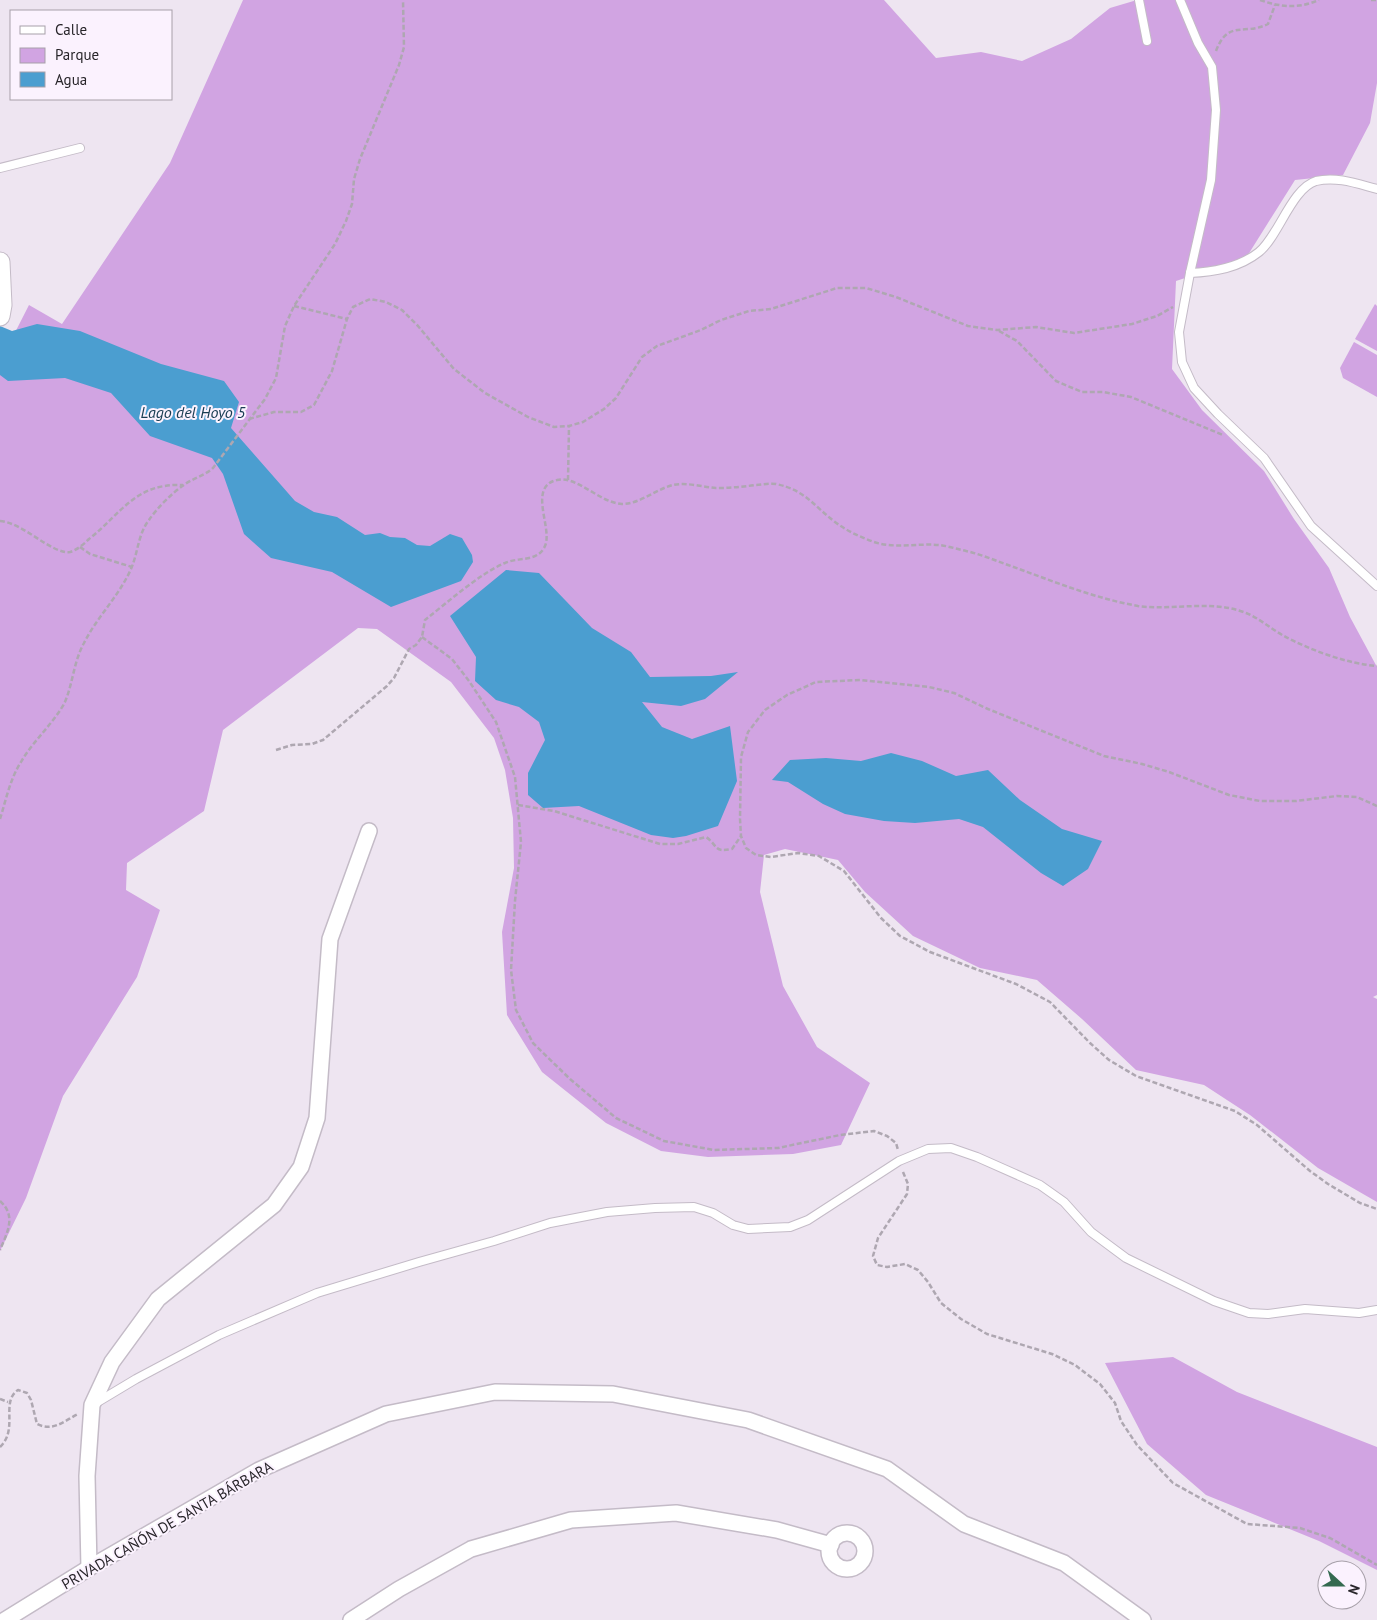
<svg xmlns="http://www.w3.org/2000/svg" width="1377" height="1620" font-family="'PT Sans',sans-serif">
  <style>
    .green { fill: #d1a4e2 }
    .water { fill: #4b9ed0 }
    .lines { fill: none; stroke-linecap: round; stroke-linejoin: round }
    .service-casing { stroke: #c4bbc7; stroke-width: 10 }
    .minor-casing { stroke: #c4bbc7; stroke-width: 18 }
    .tertiary-casing { stroke: #c4bbc7; stroke-width: 21 }
    .path { stroke: #aea7b1; stroke-width: 2.5; stroke-dasharray: 5 2.5; stroke-linecap: butt }
    .service { stroke: #fff; stroke-width: 8 }
    .minor { stroke: #fff; stroke-width: 15 }
    .tertiary { stroke: #fff; stroke-width: 19 }
    .labels { text-anchor: middle; dominant-baseline: central; stroke-width: 4; stroke-linejoin: round; paint-order: stroke }
    .street-label { font-size: 15px; fill: #28252a; stroke: #fbf2fe }
    .water-label { font-size: 16px; font-style: italic; fill: #193d53; stroke: #fbf2fe }
  </style>
  <rect width="100%" height="100%" fill="#eee5f1"/>
  <!-- green -->
  <g class="green">
    <polygon points="243,0 884,0 936,58 981,52 1022,61 1071,39 1110,8 1137,0 1377,0 1377,83 1370,123 1343,175 1295,180 1246,258 1176,281 1172,369 1202,410 1264,471 1294,519 1329,568 1350,617 1377,667 1377,995 1373,997 1377,999 1377,1202 1318,1168 1250,1115 1204,1085 1136,1070 1082,1019 1037,980 980,968 913,936 865,892 838,860 785,849 764,855 760,892 783,986 817,1047 870,1083 841,1145 793,1154 708,1157 661,1151 606,1123 542,1072 507,1015 502,932 514,868 513,818 505,770 494,738 451,682 377,629 358,628 223,730 204,811 127,863 126,890 160,910 137,977 63,1096 26,1198 0,1251 0,362 29,305 62,324 170,163"/>
    <polygon points="1375,304 1377,306 1377,351 1355,339"/>
    <polygon points="1354,342 1377,355 1377,397 1343,378 1340,368"/>
    <polygon points="1173,1357 1237,1392 1377,1447 1377,1570 1319,1541 1206,1495 1147,1444 1105,1363"/>
  </g>
  <!-- water -->
  <g class="water">
    <polygon points="37,324 80,331 161,364 224,381 239,402 231,428 295,501 314,512 337,517 365,535 380,533 390,537 405,538 417,545 430,546 450,534 462,538 472,555 473,562 461,581 391,607 332,572 271,558 244,534 223,474 212,458 150,436 111,393 65,378 8,381 0,375 0,326 12,331"/>
    <polygon points="506,570 539,573 592,628 631,652 650,677 711,676 738,672 705,699 681,706 642,702 662,727 692,739 730,726 737,781 718,826 686,836 673,838 651,835 579,806 543,808 528,795 528,773 545,740 539,722 519,707 496,700 475,681 476,657 450,616"/>
    <polygon points="891,753 922,761 956,776 988,770 1020,800 1062,829 1102,841 1088,869 1063,886 1041,873 983,827 959,819 915,823 884,821 845,814 823,804 788,782 772,780 790,760 826,758 861,761"/>
  </g>
  <g class="lines">
    <defs>
      <g id="service">
        <polyline points="1139,0 1147,41"/>
        <polyline points="1180,0 1198,43 1212,67 1216,110 1211,180 1190,273 1179,332 1182,362 1194,388 1218,414 1264,458 1311,526 1377,586"/>
        <polyline points="0,168 80,148"/>
        <path d="M1190,273C1214,272 1239,268 1259,252C1278,237 1292,188 1316,181C1337,176 1358,184 1377,189"/>
        <polyline points="96,1403 136,1379 219,1335 317,1293 419,1262 494,1241 550,1223 607,1212 655,1208 694,1207 713,1213 733,1225 748,1229 790,1227 808,1220 899,1161 928,1149 951,1148 977,1157 1040,1185 1064,1202 1091,1232 1126,1258 1214,1301 1249,1313 1268,1314 1305,1309 1359,1313 1377,1310"/>
      </g>
      <g id="minor">
        <circle cx="847" cy="1551" r="18"/>
        <polyline points="89,1568 87,1476 92,1405 112,1362 158,1299 274,1205 301,1167 317,1118 330,939 369,831"/>
        <polyline points="5,1620 89,1568 259,1470 386,1414 495,1392 613,1394 748,1420 887,1469 964,1524 1064,1563 1143,1620"/>
        <polyline points="351,1620 399,1589 471,1549 571,1520 676,1513 777,1530 831,1545"/>
      </g>
      <polyline id="tertiary" points="0,262 2,305 0,316"/>
    </defs>
    <!-- service casing -->
    <use href="#service" class="service-casing"/>
    <!-- minor casing -->
    <use href="#minor" class="minor-casing"/>
    <!-- tertiary casing -->
    <use href="#tertiary" class="tertiary-casing"/>
    <!-- path -->
    <g class="path">
      <path d="M1260,0C1280,7 1298,9 1319,0"/>
      <polyline points="1371,0 1377,0"/>
      <path d="M1216,51C1228,19 1244,36 1268,24L1275,5"/>
      <polyline points="294,306 347,319"/>
      <polyline points="999,331 1017,341 1056,381 1082,392 1103,392 1131,397 1223,435"/>
      <polyline points="249,419 274,412 301,412 314,405 332,371 347,319 353,307 370,299 386,302 402,310 418,326 454,369 485,393 528,417 554,427 569,426 583,422 604,409 616,398 642,357 657,346 701,330 721,320 749,311 771,309 837,288 866,288 896,297 968,326 997,330 1036,327 1074,333 1132,324 1157,316 1173,307"/>
      <polyline points="568,480 569,426"/>
      <path d="M0,521C22,522 53,555 70,552C77,550 84,544 89,539C122,513 135,483 183,485"/>
      <polyline points="80,547 90,554 132,567"/>
      <polyline points="422,637 452,659 469,681 496,722 515,777 521,842 515,901 511,970 516,1010 533,1043 570,1079 616,1118 664,1141 714,1150 778,1148 840,1135 874,1131 887,1136 896,1143 898,1150"/>
      <path d="M276,750L292,745L312,744L323,740L387,686L394,678L409,649L416,645L422,637L425,620C448,602 479,574 505,563C518,557 536,562 544,548C555,531 526,487 557,480C576,475 600,503 622,504C640,504 656,489 673,485C687,482 702,487 716,488C729,488 742,487 755,485C762,485 769,483 776,484C805,490 814,506 835,522C847,531 860,537 874,542C895,549 918,543 939,545C948,546 957,549 966,551C980,554 994,560 1008,565C1050,580 1093,598 1138,606C1174,611 1211,599 1246,613C1259,618 1271,629 1284,636C1310,650 1348,664 1377,666"/>
      <path d="M518,805L554,811L660,844H678L706,837C718,845 713,853 732,849L741,836"/>
      <polyline points="1377,806 1357,797 1337,796 1296,801 1260,801 1229,795 1169,772 1142,764 1104,756 988,709 954,693 929,687 860,680 816,682 787,695 765,710 748,732 741,757 740,819 741,836 746,848 756,855 771,857 798,853 819,856 844,871 881,918 900,936 930,952 1016,984 1050,1002 1090,1043 1109,1060 1136,1076 1235,1111 1257,1125 1310,1171 1328,1184 1360,1203 1377,1209"/>
      <path d="M0,819C6,800 10,779 21,762C33,741 52,725 64,704C73,685 73,663 84,643C97,617 119,596 131,569C138,553 138,534 149,520C157,508 172,493 184,485C193,478 204,476 213,468L265,399L276,378L285,326L294,306L335,244L346,221L352,204L354,179L360,159L399,65L404,47L403,0"/>
      <polyline points="903,1172 908,1184 907,1194 878,1238 873,1256 877,1265 887,1267 905,1264 918,1270 928,1282 941,1303 961,1319 987,1334 1052,1354 1075,1365 1100,1384 1115,1403 1121,1421 1137,1445 1173,1483 1247,1524 1300,1528 1330,1538 1377,1565"/>
      <path d="M0,1201C17,1216 7,1233 0,1250"/>
      <polyline points="0,1399 8,1402"/>
      <path d="M0,1447C19,1429 0,1402 18,1390L27,1393L31,1400L37,1424C53,1432 64,1421 78,1414"/>
    </g>
    <!-- service -->
    <use href="#service" class="service"/>
    <!-- minor -->
    <use href="#minor" class="minor"/>
    <!-- tertiary -->
    <use href="#tertiary" class="tertiary"/>
  </g>
  <g class="labels">
    <!-- street labels -->
    <g class="street-label">
      <text transform="translate(167 1525) rotate(-30)">PRIVADA CAÑÓN DE SANTA BÁRBARA</text>
    </g>
    <!-- water labels -->
    <g class="water-label">
      <text x="193" y="412">Lago del Hoyo 5</text>
    </g>
  </g>
  <!-- legend -->
  <rect x="10" y="10" width="162" height="90" fill="#fbf2fe" stroke="#a7a0a9"/>
  <rect x="20" y="26" width="25" height="8" fill="#ffffff" stroke="#a7a0a9"/>
  <text x="55" y="35" font-size="15" fill="#28252a">Calle</text>
  <rect x="20" y="48" width="25" height="15" fill="#d1a4e2" stroke="#a7a0a9"/>
  <text x="55" y="60" font-size="15" fill="#28252a">Parque</text>
  <rect x="20" y="72" width="25" height="15" fill="#4b9ed0" stroke="#a7a0a9"/>
  <text x="55" y="85" font-size="15" fill="#28252a">Agua</text>
  <!-- north arrow -->
  <g transform="translate(1342 1585) rotate(111)"><circle r="24" fill="#fbf2fe" stroke="#a7a0a9"/>
  <path d="M0-4L9 19L0 12L-9 19Z" fill="#346a50"/>
  <text y="-8" font-size="14" font-weight="bold" text-anchor="middle" fill="#28252a">N</text>
  </g>
</svg>
